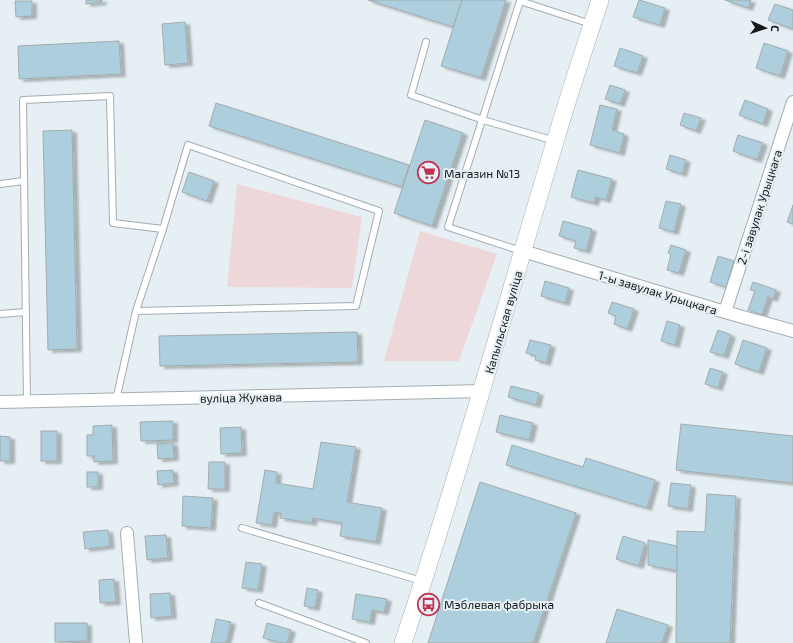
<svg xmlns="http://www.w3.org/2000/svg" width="793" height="643" font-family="'Exo 2',sans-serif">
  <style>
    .green { fill: #eed7d9 }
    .building { fill: #adcfdd; stroke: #a2abaf; filter: url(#shadow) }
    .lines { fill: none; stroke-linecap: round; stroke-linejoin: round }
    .lane-casing { stroke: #a4adb1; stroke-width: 8 }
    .street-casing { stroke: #a4adb1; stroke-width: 14 }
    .secondary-casing { stroke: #a4adb1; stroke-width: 18 }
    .lane { stroke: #fff; stroke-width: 6 }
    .street { stroke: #fff; stroke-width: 12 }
    .secondary { stroke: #fff; stroke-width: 17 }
    .labels { text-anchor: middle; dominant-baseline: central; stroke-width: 4; stroke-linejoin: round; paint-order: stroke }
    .poi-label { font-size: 12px; fill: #15181a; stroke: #e6f0f4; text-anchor: start }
    .street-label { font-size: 12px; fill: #15181a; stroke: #e6f0f4 }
  </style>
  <defs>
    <filter id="shadow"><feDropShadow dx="4.5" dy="2.5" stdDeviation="1" flood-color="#0004"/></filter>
  </defs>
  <rect width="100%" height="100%" fill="#e6f0f4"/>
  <!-- green -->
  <g class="green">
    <polygon points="237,184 362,217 352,288 227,287"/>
    <polygon points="420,231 497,254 459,361 384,361"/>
  </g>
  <!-- building -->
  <g class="building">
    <polygon points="86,0 102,0 102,2 86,4"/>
    <polygon points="368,0 462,0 453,27"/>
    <polygon points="462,0 506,0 481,78 441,66"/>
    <polygon points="639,0 665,8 660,25 633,17"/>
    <polygon points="725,0 751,0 748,8"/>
    <polygon points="15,1 32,1 32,16 16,17"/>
    <polygon points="775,4 793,10 793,29 768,20"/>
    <polygon points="185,22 188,63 165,65 162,24"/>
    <polygon points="119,41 121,74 19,79 18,46"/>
    <polygon points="764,43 788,51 780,76 756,68"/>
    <polygon points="620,48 643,56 637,73 614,66"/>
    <polygon points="610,85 625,90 620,104 605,99"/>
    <polygon points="745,100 768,109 763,124 739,115"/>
    <polygon points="216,103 409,165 402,187 209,126"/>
    <polygon points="600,105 617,109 612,130 624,134 620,153 590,145"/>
    <polygon points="684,113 701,118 696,131 680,125"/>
    <polygon points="425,120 463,133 432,226 394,213"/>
    <polygon points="72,130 77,349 48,350 43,131"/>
    <polygon points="738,135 763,143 757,160 733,151"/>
    <polygon points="670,155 686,160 682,174 666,169"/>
    <polygon points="578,170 612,179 606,200 596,197 594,203 571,197"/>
    <polygon points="189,172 214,181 207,201 182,192"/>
    <polygon points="666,201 681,204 674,232 659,228"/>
    <polygon points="793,205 793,224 787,222"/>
    <polygon points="563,221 592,229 586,251 574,248 576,241 559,236"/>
    <polygon points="671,245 686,250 679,273 667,270 671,254 668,253"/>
    <polygon points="718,256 734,261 726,287 710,282"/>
    <polygon points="545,281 569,288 565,303 541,296"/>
    <polygon points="753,282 776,290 773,299 768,297 762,315 748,310 755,291 750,290"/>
    <polygon points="612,302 634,309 627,329 614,324 616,316 608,313"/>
    <polygon points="667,321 680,325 675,345 661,341"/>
    <polygon points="718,330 731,335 724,356 710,352"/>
    <polygon points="357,332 358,362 160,366 159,336"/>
    <polygon points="530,340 551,345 546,363 535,360 536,356 526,353"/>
    <polygon points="743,340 767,348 759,372 735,364"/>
    <polygon points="710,368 723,372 718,388 705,384"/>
    <polygon points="511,386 539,393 536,405 508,397"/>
    <polygon points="500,415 533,423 529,440 496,432"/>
    <polygon points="173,421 173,440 141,441 140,422"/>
    <polygon points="681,424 793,436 793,483 676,470"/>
    <polygon points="112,425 113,461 94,462 94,456 87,456 87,435 93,435 93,426"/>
    <polygon points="241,427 242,453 221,454 220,428"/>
    <rect x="41" y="431" width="16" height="30"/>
    <polygon points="0,436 10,437 10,461 0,461"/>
    <polygon points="321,442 356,447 347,502 382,508 376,542 340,536 342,523 313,518 312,523 280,518 281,513 274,512 272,525 256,523 265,470 277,472 276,483 313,489"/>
    <polygon points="173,443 174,458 158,459 157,444"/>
    <polygon points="512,445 583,467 586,458 655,480 647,508 506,465"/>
    <polygon points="209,462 225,462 225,489 208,489"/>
    <polygon points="173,470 174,483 158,485 157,471"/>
    <rect x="87" y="472" width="11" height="15"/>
    <polygon points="480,482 576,513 533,643 428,643"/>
    <polygon points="671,483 691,485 688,509 668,506"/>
    <polygon points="707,494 736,496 730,643 676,643 677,531 705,532"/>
    <polygon points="183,496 213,498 211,528 182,526"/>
    <polygon points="108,530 110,546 85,549 83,532"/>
    <polygon points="166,535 168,558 147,560 145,536"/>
    <polygon points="623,536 645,543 639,566 616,559"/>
    <polygon points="648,540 677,546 677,571 648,565"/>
    <polygon points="246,562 262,564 258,590 242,588"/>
    <polygon points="114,579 116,602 100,603 99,580"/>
    <polygon points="307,588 318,590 315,608 304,606"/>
    <polygon points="170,593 172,616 151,618 150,594"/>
    <polygon points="356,594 387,599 384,612 372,610 370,622 352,619"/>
    <polygon points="617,609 668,625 662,643 606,643"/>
    <polygon points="216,619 231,622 226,643 211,643"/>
    <polygon points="55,623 87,623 87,641 55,642"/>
    <polygon points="267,623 291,630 287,643 282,643 263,638"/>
  </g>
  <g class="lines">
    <defs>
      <g id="lane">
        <polyline points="426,42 411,95 483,120 555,141"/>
        <polyline points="0,184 24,181"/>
        <polyline points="521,251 448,227 520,1 591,24"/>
        <polyline points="0,314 26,312"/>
        <polyline points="116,400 136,311 163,229 188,145 379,211 356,306 136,311"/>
        <polyline points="27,401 23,100 110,96 113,223 163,229"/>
        <polyline points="242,528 422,581"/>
        <polyline points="259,603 366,643"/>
      </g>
      <g id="street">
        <polyline points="523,251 725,312 793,331"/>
        <polyline points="725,312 793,102"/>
        <polyline points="0,402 482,391"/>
        <polyline points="127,533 136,643"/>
      </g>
      <path id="secondary" d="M403,643C458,477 505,309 555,142C569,94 585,47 600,0"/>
    </defs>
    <!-- lane casing -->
    <use href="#lane" class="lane-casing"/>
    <!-- street casing -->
    <use href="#street" class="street-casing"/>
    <!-- secondary casing -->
    <use href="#secondary" class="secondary-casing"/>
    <!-- lane -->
    <use href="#lane" class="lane"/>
    <!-- street -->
    <use href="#street" class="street"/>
    <!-- secondary -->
    <use href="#secondary" class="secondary"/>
  </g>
  <!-- icons -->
  <defs>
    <symbol id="supermarket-ring" viewBox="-11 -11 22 22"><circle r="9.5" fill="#e6f0f4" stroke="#c13152" stroke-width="1.5"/><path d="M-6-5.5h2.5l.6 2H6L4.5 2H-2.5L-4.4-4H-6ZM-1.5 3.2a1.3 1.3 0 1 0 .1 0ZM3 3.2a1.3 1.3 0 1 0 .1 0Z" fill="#c13152"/></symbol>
    <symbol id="bus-ring" viewBox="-11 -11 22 22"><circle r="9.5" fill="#e6f0f4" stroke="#c13152" stroke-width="1.5"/><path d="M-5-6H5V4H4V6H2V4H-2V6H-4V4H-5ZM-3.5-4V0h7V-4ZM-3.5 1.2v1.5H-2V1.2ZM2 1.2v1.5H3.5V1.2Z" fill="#c13152"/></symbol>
  </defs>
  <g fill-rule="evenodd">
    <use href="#supermarket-ring" x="416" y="160" width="25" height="25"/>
    <use href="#bus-ring" x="416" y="592" width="25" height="25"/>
  </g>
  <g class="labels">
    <!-- poi labels -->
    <g class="poi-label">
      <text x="444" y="173">Магазин №13</text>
      <text x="444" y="604">Мэблевая фабрыка</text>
    </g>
    <!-- street labels -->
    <g class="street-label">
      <text transform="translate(759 207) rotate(-72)">2-і завулак Урыцкага</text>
      <text transform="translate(658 292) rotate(17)">1-ы завулак Урыцкага</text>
      <text transform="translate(503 322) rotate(-74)">Капыльская вуліца</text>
      <text transform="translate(241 397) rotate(-1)">вуліца Жукава</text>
    </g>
  </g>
  <!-- north arrow -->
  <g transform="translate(765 28) rotate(93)" stroke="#e6f0f4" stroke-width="3" paint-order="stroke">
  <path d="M0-3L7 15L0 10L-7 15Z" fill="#15181a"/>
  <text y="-6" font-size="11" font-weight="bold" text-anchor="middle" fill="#15181a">С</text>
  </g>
</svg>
